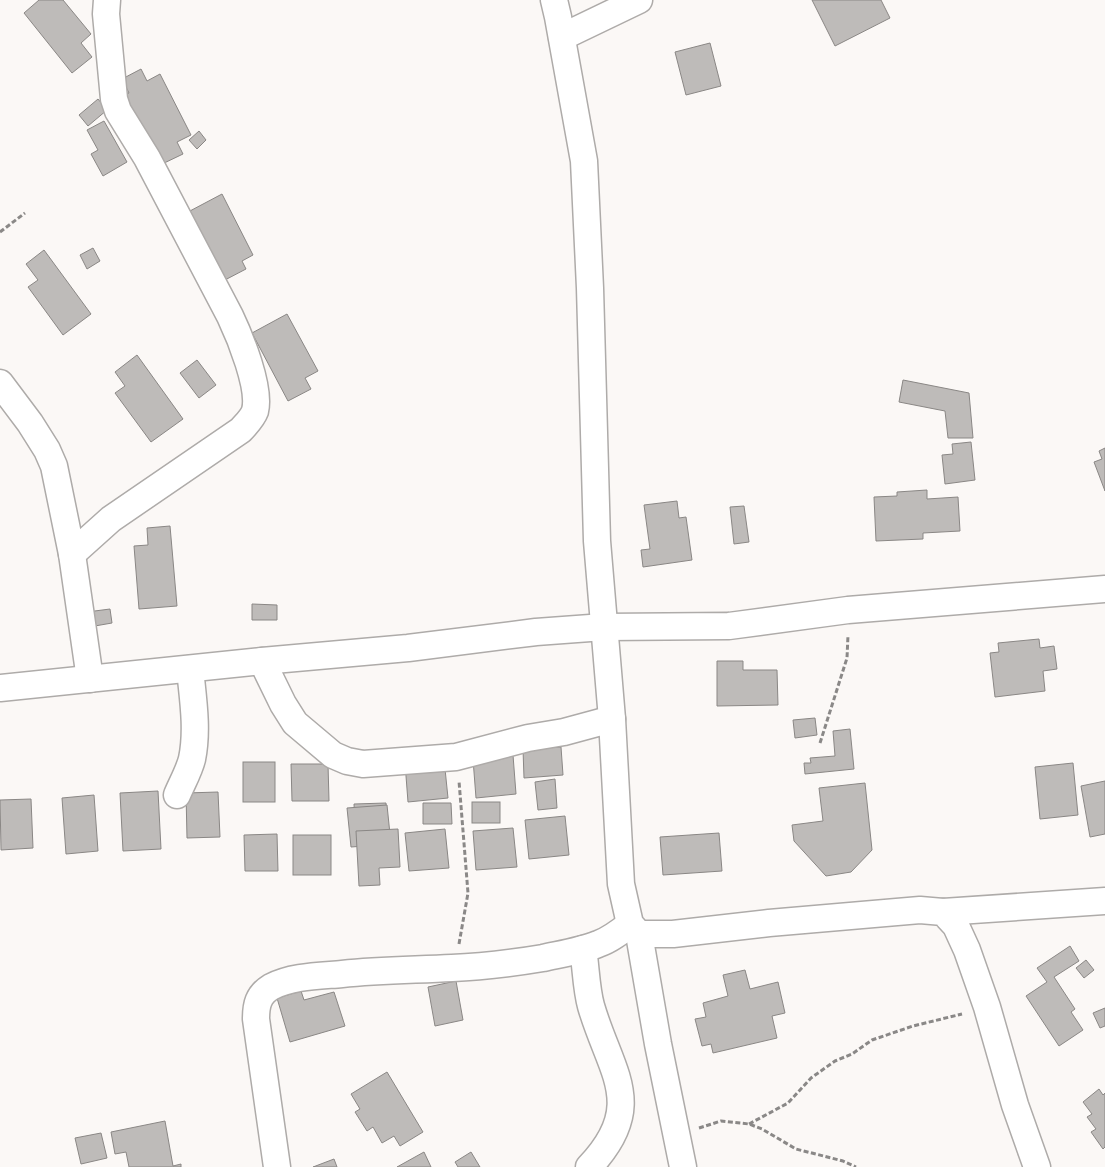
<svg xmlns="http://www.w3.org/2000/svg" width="1105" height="1167" font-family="'PT Sans',sans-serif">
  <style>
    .building { fill: #bebbb9; stroke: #8a8785 }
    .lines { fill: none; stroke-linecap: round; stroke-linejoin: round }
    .minor-casing { stroke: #aeaba9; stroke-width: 29 }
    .path { stroke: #8a8887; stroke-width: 3; stroke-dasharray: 5 2.5; stroke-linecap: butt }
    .minor { stroke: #fff; stroke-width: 26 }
  </style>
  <rect width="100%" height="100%" fill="#fbf8f6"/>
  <!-- building -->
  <g class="building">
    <polygon points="39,0 63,0 91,34 81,43 92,57 72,73 24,13"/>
    <polygon points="812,0 881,0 890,18 835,46"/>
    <polygon points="710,43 721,86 686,95 675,52"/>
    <polygon points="141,69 147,81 160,74 191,135 177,142 183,154 160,165 124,95 129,93 122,79"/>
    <polygon points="98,99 107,110 88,126 79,115"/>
    <polygon points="104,121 127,162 103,176 91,154 98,150 87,130"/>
    <polygon points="199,131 206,140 197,149 189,140"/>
    <polygon points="222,194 253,255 242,261 246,269 223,281 188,212"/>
    <polygon points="93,248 100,261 87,269 80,255"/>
    <polygon points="44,250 91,314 63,335 28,287 38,280 26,264"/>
    <polygon points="287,314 318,371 305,378 311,389 288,401 252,333"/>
    <polygon points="137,355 183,419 151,442 115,393 125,386 115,372"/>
    <polygon points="197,360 216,385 199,398 180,373"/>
    <polygon points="903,380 969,393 973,438 948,438 945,411 899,402"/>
    <polygon points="971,442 975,480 945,484 942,455 953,454 952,444"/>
    <polygon points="1105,448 1105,491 1094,462 1102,459 1099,451"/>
    <polygon points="927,490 927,499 958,497 960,531 923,533 923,539 876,541 874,497 897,496 897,492"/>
    <polygon points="677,501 679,518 686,517 692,560 643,567 641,550 650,549 644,505"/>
    <polygon points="744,506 749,542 734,544 730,507"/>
    <polygon points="170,526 177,606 139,609 134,546 148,545 147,528"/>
    <polygon points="252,604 277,605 277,620 252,620"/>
    <polygon points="110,609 112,623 89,627 87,612"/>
    <polygon points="1039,639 1040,648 1054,646 1057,669 1043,671 1045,691 995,697 990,653 999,652 998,643"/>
    <polygon points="717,661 743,661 743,670 777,670 778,705 717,706"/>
    <polygon points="815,718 817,735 795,738 793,720"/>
    <polygon points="850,729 854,769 805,774 804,763 811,763 810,758 835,756 833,731"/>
    <polygon points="561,747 563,775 524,778 523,749"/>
    <polygon points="513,755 516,794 476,798 473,759"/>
    <polygon points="444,759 448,798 408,802 405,763"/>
    <rect x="243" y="762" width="32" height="40"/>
    <polygon points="1073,763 1078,815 1040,819 1035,767"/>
    <polygon points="291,764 328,764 329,801 292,801"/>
    <polygon points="555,779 557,808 538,810 535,782"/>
    <polygon points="1105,781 1105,834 1090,837 1081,786"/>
    <polygon points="865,783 872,850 851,872 826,876 794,841 792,825 823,821 819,788"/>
    <polygon points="158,791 161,849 123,851 120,793"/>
    <polygon points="218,792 220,837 187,838 186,793"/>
    <polygon points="94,795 98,851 66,854 62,798"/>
    <polygon points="31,799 33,848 1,850 0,800"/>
    <rect x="472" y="802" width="28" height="21"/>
    <polygon points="386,803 387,826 355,827 354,804"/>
    <polygon points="423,803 451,803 452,824 423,824"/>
    <polygon points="387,805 391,844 351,847 347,808"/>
    <polygon points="565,816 569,855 529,859 525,820"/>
    <polygon points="513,828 517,867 476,870 473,831"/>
    <polygon points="398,829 400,867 379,868 380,885 359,886 356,831"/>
    <polygon points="445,829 449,868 409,871 405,833"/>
    <polygon points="719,833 722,871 663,875 660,837"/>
    <polygon points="277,834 278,871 245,871 244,835"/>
    <rect x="293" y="835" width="38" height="40"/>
    <polygon points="1070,946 1079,961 1054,977 1075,1009 1071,1012 1083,1030 1059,1046 1026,996 1047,982 1037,968"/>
    <polygon points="1086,960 1094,970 1084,978 1076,968"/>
    <polygon points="745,970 750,989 778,982 785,1013 772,1016 777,1038 713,1053 711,1044 702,1046 695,1019 706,1017 703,1003 728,996 723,975"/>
    <polygon points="456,981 463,1020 435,1026 428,987"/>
    <polygon points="301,991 304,1000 334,992 345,1026 290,1042 277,998"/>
    <polygon points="1105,1008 1105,1026 1100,1028 1093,1013"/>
    <polygon points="387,1072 423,1132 400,1146 394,1136 382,1143 373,1127 367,1131 355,1112 360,1109 351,1094"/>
    <polygon points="1099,1089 1103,1095 1105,1093 1105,1147 1103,1149 1091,1132 1096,1129 1087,1117 1092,1114 1083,1102"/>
    <polygon points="165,1121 173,1166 181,1164 181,1167 129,1167 126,1152 115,1154 111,1132"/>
    <polygon points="101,1133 107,1158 81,1164 75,1138"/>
    <polygon points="424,1152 431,1167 397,1167"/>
    <polygon points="471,1152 480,1167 458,1167 455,1162"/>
    <polygon points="334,1159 337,1167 313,1167"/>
  </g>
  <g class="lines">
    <defs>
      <g id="minor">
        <polyline points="554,0 558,17 584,161 590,288 597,541 612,719 621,884 630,924 639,934 673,934 769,923 920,910 943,912 956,926 967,950 987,1007 1015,1105 1037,1167"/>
        <polyline points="562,37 639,0"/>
        <polyline points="0,383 30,423 47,450 54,466 72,554 90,679"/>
        <path d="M72,554L111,519L241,430C246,424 252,419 255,411C261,388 240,337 230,316L147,158L118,111L114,99L106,14L107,0"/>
        <polyline points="262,661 283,704 295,723 333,755 347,761 363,764 456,757 528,738 564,732 612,719"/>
        <polyline points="0,688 262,661 408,648 536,632 604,627 729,626 848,610 1105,589"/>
        <path d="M177,795C182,783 189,771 192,759C198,730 193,699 190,669"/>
        <polyline points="943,912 1105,901"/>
        <polyline points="639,934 658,1044 683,1167"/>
        <path d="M583,949C586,967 586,988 591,1006C610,1072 648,1105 589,1167"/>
        <path d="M277,1167L256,1019C256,1005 258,995 271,987C292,976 319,976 342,974C379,970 415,970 452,968C483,967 513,963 543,958C561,954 581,951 598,944C610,940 620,932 630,924"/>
      </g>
    </defs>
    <!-- minor casing -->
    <use href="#minor" class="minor-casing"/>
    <!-- path -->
    <g class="path">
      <polyline points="0,232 25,213"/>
      <polyline points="820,743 847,658 848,635"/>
      <polyline points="459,944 468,893 459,781"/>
      <polyline points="749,1124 788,1103 811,1078 835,1061 852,1054 872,1040 913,1026 962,1014"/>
      <polyline points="699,1128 721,1121 749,1124 762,1129 796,1149 843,1161 856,1167"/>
    </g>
    <!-- minor -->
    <use href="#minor" class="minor"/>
  </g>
</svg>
